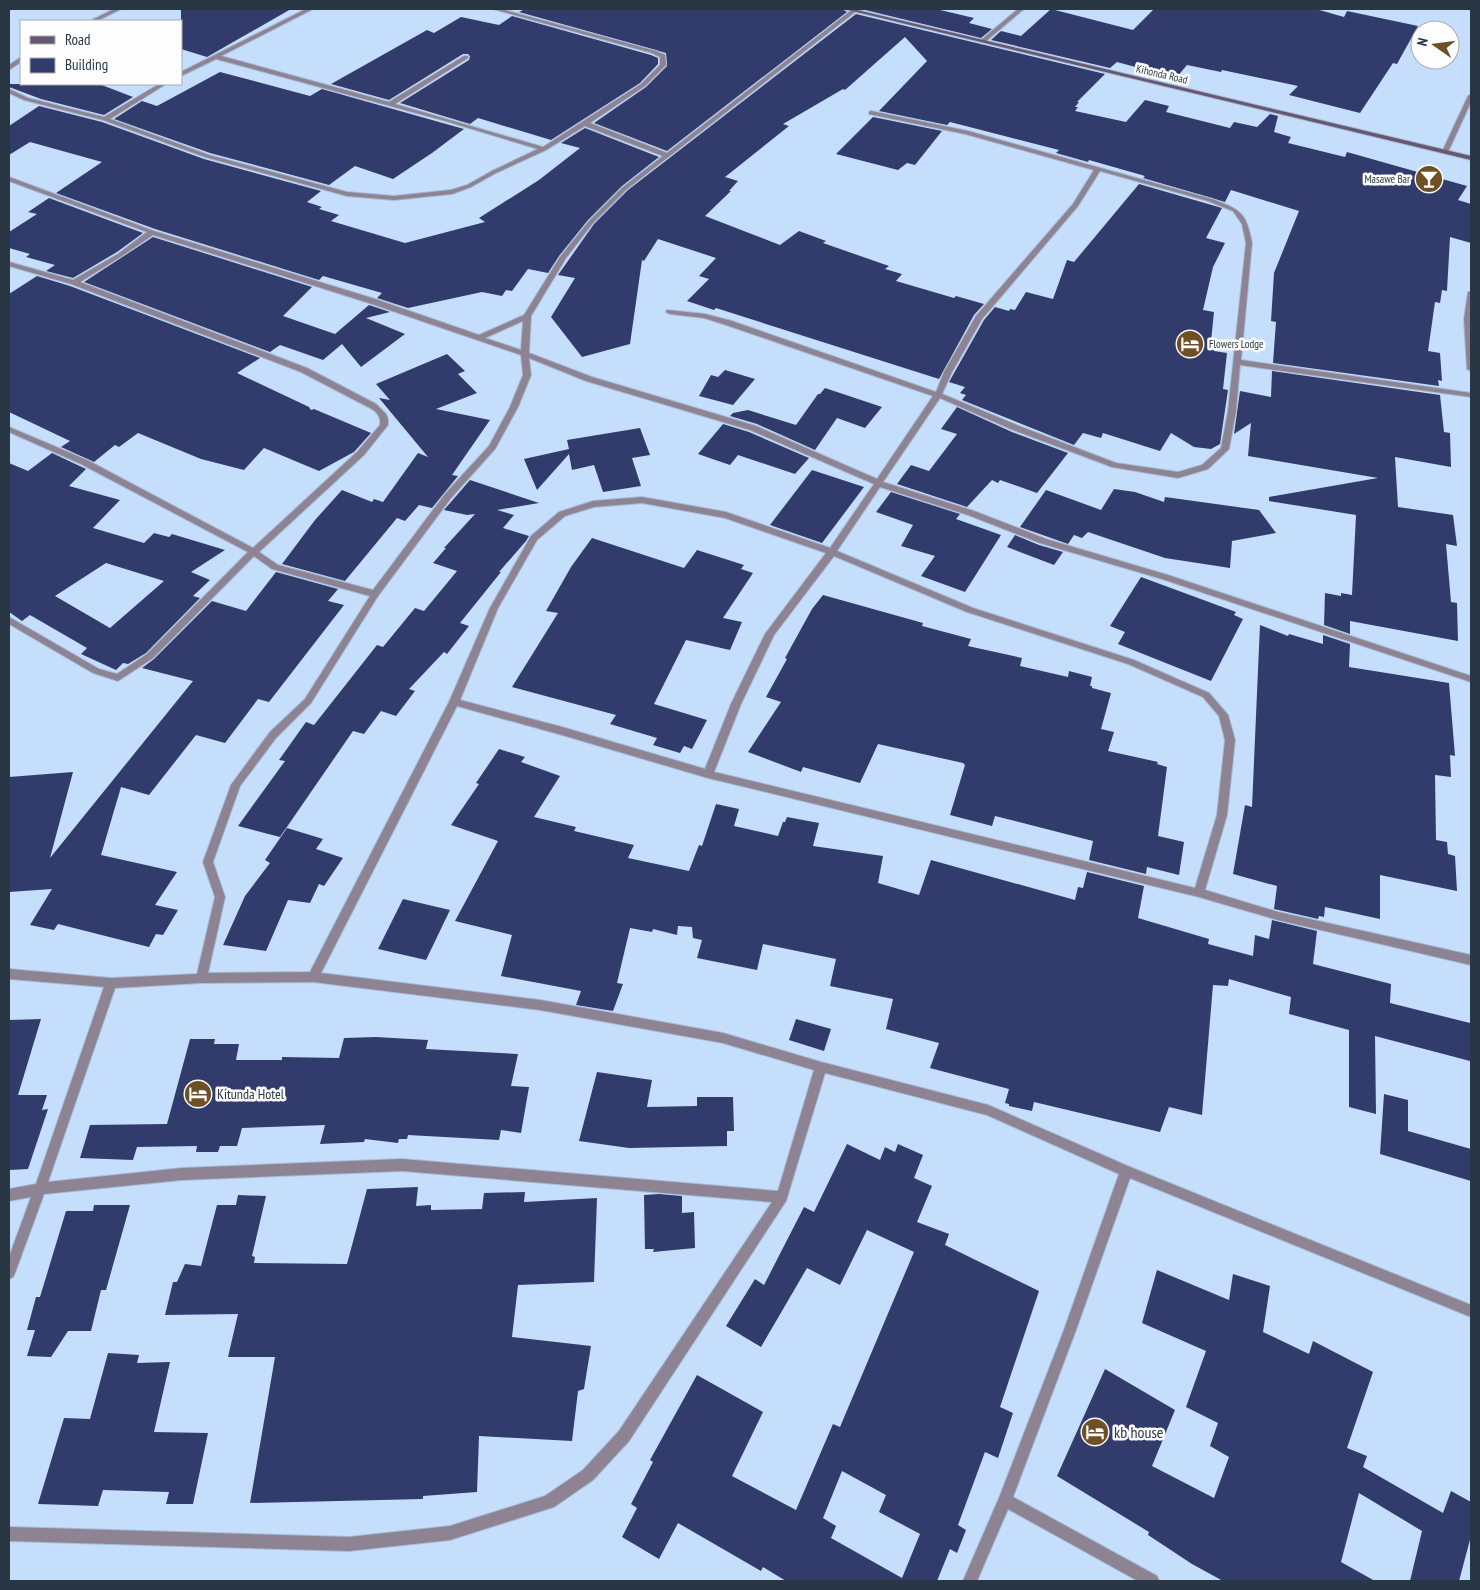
<svg xmlns="http://www.w3.org/2000/svg" width="1480" height="1590" font-family="'PT Sans Narrow',sans-serif">
  <style>
    .building { fill: #313c6c; fill-rule: evenodd }
    .lines { fill: none; stroke-linecap: round; stroke-linejoin: round }
    .street-casing { stroke: #a6bcd7; stroke-width: 2 }
    .secondary-casing { stroke: #a6bcd7; stroke-width: 2 }
    .street { fill: #8d8393; fill-rule: evenodd }
    .secondary { fill: #675871; fill-rule: evenodd }
    .labels { text-anchor: middle; dominant-baseline: central; stroke-width: 5; stroke-linejoin: round; paint-order: stroke }
    .far-street-label { font-size: 11px; fill: #293644; stroke: #fdfdfd }
    .far-poi-label { font-size: 11px; fill: #293644; stroke: #fdfdfd; text-anchor: end }
    .poi-label { font-size: 14px; fill: #293644; stroke: #fdfdfd; text-anchor: start }
    .near-poi-label { font-size: 16px; fill: #293644; stroke: #fdfdfd; text-anchor: start }
  </style>
  <rect width="100%" height="100%" fill="#c5defc"/>
  <!-- building -->
  <g class="building">
    <polygon points="181,9 291,9 207,57 181,49"/>
    <polygon points="525,9 842,9 847,12 667,151 594,123 646,87 667,66 666,53 519,12"/>
    <polygon points="861,9 936,9 974,18 969,23 992,29 981,38"/>
    <polygon points="1051,9 1133,30 1154,9 1316,9 1344,17 1347,11 1418,26 1397,64 1393,63 1360,113 1289,95 1298,86 1222,70 1221,72 1187,65 1176,78 1117,62 1110,68 991,40 1001,31 1021,36"/>
    <polygon points="856,14 1105,74 1077,102 1079,102 1075,107 1078,107 1075,111 1126,122 1145,100 1169,106 1166,112 1230,128 1234,122 1257,127 1270,114 1278,116 1274,132 1291,137 1288,143 1345,157 1347,152 1467,186 1458,200 1471,204 1471,243 1450,237 1447,291 1442,290 1440,303 1435,302 1428,351 1440,353 1442,381 1438,380 1439,386 1273,363 1276,322 1271,321 1274,273 1299,211 1231,190 1225,202 1143,178 1145,176 1089,160 1088,162 1056,153 1059,150 950,122 947,125 879,111 927,61 905,37 845,90 843,89 783,124 789,126 725,177 738,181 729,191 731,191 705,216 780,245 799,231 826,241 823,243 889,266 885,269 902,274 896,281 954,298 956,296 984,304 974,315 939,379 716,308 714,310 687,301 709,279 699,276 716,258 658,239 644,261 642,260 630,344 582,357 551,317 575,278 558,275 594,224 628,190"/>
    <polygon points="512,16 651,55 658,58 658,64 640,83 551,140 478,118 470,124 400,103 469,60 470,56 468,54 463,54 389,100 331,84 427,30 434,33 461,17 499,25"/>
    <polygon points="220,72 310,96 322,89 464,129 432,153 393,179 355,166 329,185 210,153 114,119 142,101 157,106"/>
    <polygon points="9,84 99,84 133,97 104,115 41,99 9,87"/>
    <polygon points="39,106 102,122 204,159 321,191 307,202 322,207 319,209 339,215 331,221 405,243 485,222 479,218 539,180 580,148 561,143 585,128 659,157 622,186 588,220 559,256 548,273 528,269 512,291 506,290 502,296 482,292 408,308 377,298 382,293 323,276 319,280 155,229 56,193 102,162 30,142 9,155 9,126"/>
    <polygon points="873,117 942,131 915,165 907,163 898,170 836,154"/>
    <polygon points="1139,184 1222,208 1206,238 1225,243 1213,267 1203,310 1214,312 1211,341 1215,342 1214,351 1227,353 1223,389 1228,390 1220,444 1211,449 1194,447 1171,433 1160,451 1103,433 1101,438 1083,433 1074,445 962,400 966,395 960,393 965,387 949,382 984,320 995,307 1009,311 1010,309 1015,310 1026,292 1053,299 1067,260 1074,262"/>
    <polygon points="49,198 143,233 117,252 73,278 46,271 55,265 26,257 30,254 9,248 9,232 37,214 28,212"/>
    <polygon points="153,237 312,287 283,316 335,334 369,305 390,312 366,318 405,334 361,367 342,344 323,360 280,345 270,352 84,282"/>
    <polygon points="37,276 70,286 260,358 237,373 309,407 311,410 314,409 371,433 354,452 319,471 264,448 244,470 201,459 138,433 119,447 115,445 94,462 61,447 70,441 9,412 9,294"/>
    <polygon points="447,354 465,371 458,374 477,393 436,409 490,420 452,475 458,476 432,508 419,505 405,521 397,518 345,581 282,564 315,520 342,490 372,502 374,499 383,502 418,453 428,457 379,398 390,400 376,384"/>
    <polygon points="725,370 755,379 733,405 699,396 711,375 718,377"/>
    <polygon points="1272,371 1440,395 1444,432 1450,433 1451,467 1395,457 1398,507 1453,515 1457,546 1446,544 1451,602 1457,603 1458,641 1350,621 1350,634 1324,625 1325,593 1341,596 1341,593 1352,595 1356,515 1269,501 1269,497 1378,478 1248,456 1251,423 1234,434 1240,391 1271,397"/>
    <polygon points="825,388 882,407 865,428 837,418 815,450 757,424 730,416 733,413 748,410 796,425 818,394 820,394"/>
    <polygon points="957,407 1012,432 1068,453 1037,493 1000,480 998,483 992,480 967,507 897,484 911,465 929,471 957,434 941,429"/>
    <polygon points="723,424 749,432 809,458 795,474 738,455 730,465 698,454"/>
    <polygon points="640,428 650,455 632,458 641,486 603,492 594,465 572,470 569,454 537,490 524,459 569,449 567,440"/>
    <path d="M52,453L86,469L69,486L120,500L93,528L144,543L154,533L169,537L172,534L225,550L191,572L210,580L193,596L200,598L146,653L128,664L123,663L116,670L81,654L87,648L30,615L22,621L9,612V463L28,471ZM106,563L164,581L110,628L55,596Z"/>
    <polygon points="812,470 864,487 822,543 770,525"/>
    <polygon points="470,480 539,503 497,510 514,515 503,528 529,536 526,541 499,572 501,572 460,623 469,626 447,654 444,652 409,689 415,691 396,716 381,711 364,734 353,731 280,837 238,826 285,761 279,760 306,722 314,725 377,645 383,647 415,608 424,611 457,571 433,563 446,548 444,548 475,514 467,515 444,510"/>
    <polygon points="1114,489 1135,492 1164,502 1165,497 1259,510 1276,533 1232,541 1230,568 1165,558 1088,532 1082,538 1074,535 1068,544 1020,527 1046,490 1101,510"/>
    <polygon points="891,492 960,514 956,519 1001,535 965,592 921,576 935,556 901,546 913,525 876,512"/>
    <polygon points="1015,535 1039,545 1063,552 1054,565 1007,547"/>
    <polygon points="592,538 684,568 697,550 744,565 741,569 753,573 723,618 742,622 730,650 686,640 654,704 707,720 692,749 684,746 680,753 653,745 657,738 610,724 616,715 512,687 558,613 546,611 571,567"/>
    <polygon points="276,572 338,589 328,601 344,605 269,702 258,699 225,743 196,735 149,795 121,787 101,855 177,872 155,905 178,910 163,935 156,934 149,947 58,924 54,930 30,925 52,889 9,892 9,777 73,772 50,858 193,681 142,668 154,659 212,601 246,611"/>
    <polygon points="1141,577 1236,612 1234,615 1243,619 1211,681 1118,644 1125,632 1110,626"/>
    <polygon points="823,595 923,623 922,626 971,639 968,646 1022,658 1020,666 1068,677 1069,671 1092,677 1090,686 1092,686 1092,688 1111,693 1101,729 1114,732 1108,751 1158,762 1157,764 1167,767 1158,836 1184,842 1179,875 1147,867 1146,874 1089,860 1093,841 995,816 992,826 950,815 965,765 963,763 878,744 860,783 803,767 801,772 748,752 781,702 766,697 787,659 785,658 812,609"/>
    <polygon points="1260,625 1288,636 1289,634 1323,644 1323,635 1350,644 1349,667 1449,683 1455,756 1450,755 1451,777 1435,775 1436,840 1447,842 1448,854 1455,856 1457,891 1380,875 1380,919 1325,907 1324,917 1319,916 1318,919 1274,909 1277,886 1233,874 1245,805 1252,807"/>
    <polygon points="499,749 525,757 521,762 560,776 534,817 576,827 574,831 634,845 628,858 689,871 699,845 702,846 716,804 739,809 734,826 778,836 783,822 785,822 787,817 819,823 813,846 883,856 878,883 919,895 931,860 1075,900 1078,887 1083,888 1087,872 1144,886 1138,918 1209,939 1208,944 1253,956 1255,935 1269,939 1272,920 1317,931 1313,964 1391,984 1390,1003 1470,1023 1470,1061 1375,1036 1376,1114 1349,1107 1349,1030 1289,1014 1291,997 1229,979 1228,986 1213,985 1202,1115 1169,1107 1160,1132 1034,1102 1032,1111 1009,1106 1009,1104 1005,1103 1009,1089 930,1068 939,1043 886,1029 893,999 830,986 836,959 763,944 757,970 697,958 702,940 693,938 692,927 678,926 677,935 653,929 652,932 630,928 617,983 623,984 613,1011 576,1005 581,991 501,976 512,935 455,921 498,841 451,825 479,784 476,783"/>
    <polygon points="287,828 323,839 316,849 343,858 324,886 319,884 310,903 288,900 266,951 223,945 245,896 270,863 265,860"/>
    <polygon points="403,899 450,910 426,960 378,949"/>
    <polygon points="41,1019 18,1095 47,1095 42,1110 48,1109 28,1169 9,1170 9,1020"/>
    <polygon points="796,1019 831,1029 824,1051 789,1040"/>
    <polygon points="376,1037 428,1040 426,1049 518,1054 511,1086 529,1087 521,1133 501,1130 499,1140 408,1135 407,1139 399,1139 398,1143 365,1139 364,1142 320,1144 325,1125 242,1128 237,1146 220,1146 218,1152 196,1152 197,1146 137,1147 133,1160 80,1158 90,1125 167,1124 190,1039 215,1039 214,1044 239,1044 236,1060 282,1060 282,1057 339,1058 344,1038"/>
    <polygon points="597,1072 652,1080 647,1107 697,1106 697,1097 733,1097 734,1131 727,1131 727,1146 629,1148 579,1141"/>
    <polygon points="1384,1094 1408,1100 1408,1131 1471,1149 1471,1181 1380,1154"/>
    <path d="M847,1144L880,1160L885,1147L895,1152L898,1144L923,1155L914,1178L932,1186L917,1222L949,1234L945,1245L1039,1291L1000,1407L1013,1413L998,1458L985,1452L958,1525L966,1530L957,1553L950,1549L937,1581H786L763,1567L761,1571L678,1523L659,1559L622,1537L637,1508L631,1504L653,1462L650,1460L697,1375L763,1412L732,1476L796,1510L833,1424L840,1427L914,1252L867,1230L840,1285L807,1268L761,1347L726,1326L755,1279L764,1285L804,1207L814,1212ZM842,1471L886,1495L879,1512L920,1534L902,1578L831,1538L836,1526L823,1518Z"/>
    <polygon points="418,1187 416,1206 431,1205 431,1210 482,1209 484,1193 525,1192 524,1202 597,1198 594,1282 518,1285 512,1337 591,1346 584,1389 578,1391 572,1441 479,1436 477,1492 423,1496 423,1499 250,1503 275,1357 228,1357 238,1314 165,1315 173,1282 177,1282 185,1264 201,1266 217,1205 236,1205 238,1195 266,1196 252,1256 255,1257 254,1263 347,1264 367,1189"/>
    <polygon points="659,1194 682,1196 682,1213 694,1212 695,1248 653,1252 654,1249 645,1249 644,1195"/>
    <polygon points="94,1205 130,1205 106,1290 101,1290 91,1331 68,1331 51,1357 27,1356 35,1330 27,1330 36,1297 40,1297 66,1211 93,1211"/>
    <polygon points="1157,1270 1229,1300 1233,1274 1270,1286 1263,1332 1309,1354 1313,1341 1373,1372 1347,1448 1367,1456 1363,1467 1443,1513 1451,1491 1471,1502 1471,1536 1459,1581 1410,1581 1422,1531 1359,1493 1341,1562 1375,1581 1223,1581 1192,1564 1148,1535 1149,1532 1057,1476 1105,1369 1175,1410 1152,1466 1214,1498 1229,1457 1210,1446 1218,1423 1186,1407 1206,1351 1142,1323"/>
    <polygon points="108,1353 139,1355 137,1363 170,1362 154,1432 208,1433 193,1504 166,1504 169,1492 103,1490 98,1506 38,1504 64,1418 90,1419"/>
  </g>
  <g class="lines">
    <defs>
      <g id="street">
        <polygon points="114,9 121,9 97,21 90,21"/>
        <path d="M306,9H313L221,56L389,102L464,56H468V58L395,104L543,147L641,84L660,65V57L652,53L493,9H501L656,51L665,55L666,65L645,86L590,123L667,153L853,9H859L627,189L593,223L566,258L531,316L529,353L592,377L756,426L877,479L933,396L726,325L704,318L670,314L666,312L667,310L705,314L732,321L936,392L944,372L976,316L1073,204L1094,170L965,134L869,114V112L871,111L968,131L1212,199C1241,210 1246,212 1252,243L1241,360L1471,393V397L1240,365L1236,411L1229,449L1208,469L1178,478L1112,467L1013,430L940,398L883,482L974,511L1046,539L1168,575L1471,676V682L1162,579L1040,543L968,515L880,487L837,551L973,608L1134,660L1209,693L1228,715L1235,740L1227,815L1205,890L1278,912L1471,955V965L1278,920L1199,897L708,778L562,735L457,706L321,973L540,1000L723,1033L821,1062L988,1105L1130,1167L1471,1305V1317L1130,1178L1076,1330L1013,1497L1157,1576L1159,1581H1138L1008,1509L977,1581H963L999,1498L1064,1330L1119,1174L987,1115L825,1073L786,1201L629,1441L593,1480L554,1507L450,1540L349,1551L9,1541V1527L349,1537L450,1526L545,1496L583,1470L619,1431L772,1202L402,1171L182,1180L44,1194L15,1273L13,1277L9,1279V1257L31,1197L9,1201V1189L36,1184L104,987L9,979V969L111,978L197,974L215,897L203,862L231,785L270,732L305,699L370,596L272,569L254,556L153,658L118,681L93,673L9,624V617L99,669L117,674L147,654L248,552L81,464L9,432V427L87,460L253,548L358,451L380,425C381,416 377,412 370,408L301,372L71,284L9,266V262L73,280L118,254L147,232L9,181V177L154,231L375,299L479,335L524,315L560,257L589,221L623,187L663,156L585,126L546,150L496,173L471,187L452,194L394,200L347,196L205,157L103,120L24,100L9,93V89L28,98L104,117L159,84H166L110,119L209,155L347,192L394,196L451,190L467,185L492,171L538,149L442,120L216,59L181,76V72ZM1100,171L1208,201L1233,211L1242,224L1246,243L1228,411L1221,448L1202,465L1178,472L1116,463L1019,426L942,394L952,372L982,319L1078,206ZM153,235L369,303L521,355L523,375L510,407L489,446L445,494L373,590L278,565L259,552L364,455L388,425V419L386,414L376,404L307,368L80,282L122,256ZM523,321L521,350L485,338ZM529,358L586,381L750,430L874,484L830,548L726,512L642,497L593,501L559,512L531,536L490,608L449,702L310,972L208,973L225,897L213,862L240,786L276,738L311,703L378,596L451,498L495,449L518,407L531,375ZM642,503L725,518L826,553L765,634L731,704L705,769L562,727L460,700L498,608L537,540L565,516L594,507ZM834,556L967,612L1128,664L1203,697L1219,716L1225,740L1217,815L1195,888L714,772L741,704L774,635ZM313,982L540,1010L723,1043L814,1070L778,1191L402,1159L182,1168L48,1182L115,988L201,983Z"/>
        <polygon points="1018,9 1024,9 985,42 981,42 981,40"/>
        <polygon points="21,57 21,62 9,70 9,65"/>
        <polygon points="1471,94 1471,102 1448,152 1443,153 1442,152 1468,96"/>
        <polygon points="1468,292 1471,292 1471,371 1467,369 1464,319"/>
      </g>
      <polygon id="secondary" points="844,9 853,9 1471,156 1471,160"/>
    </defs>
    <!-- street casing -->
    <use href="#street" class="street-casing"/>
    <!-- secondary casing -->
    <use href="#secondary" class="secondary-casing"/>
    <!-- street -->
    <use href="#street" class="street"/>
    <!-- secondary -->
    <use href="#secondary" class="secondary"/>
  </g>
  <!-- icons -->
  <defs>
    <symbol id="bar-disc" viewBox="-11 -11 22 22"><circle r="9.5" fill="#6f4f25" stroke="#fdfdfd"/><path d="M-6-5H6L.8 .8V4.5H3.5V6h-7V4.5H-.8V.8Z" fill="#fff"/></symbol>
    <symbol id="hotel-disc" viewBox="-11 -11 22 22"><circle r="9.5" fill="#6f4f25" stroke="#fdfdfd"/><path d="M-6-4.5h1.5V1H6V5H4.5V3h-9V5H-6ZM-4 0a1.8 1.8 0 1 1 3.6 0ZM.5 0V-2.5h3Q6-2.5 6 0Z" fill="#fff"/></symbol>
  </defs>
  <g fill-rule="evenodd">
    <use href="#bar-disc" x="1413" y="163" width="32" height="32"/>
    <use href="#hotel-disc" x="1174" y="328" width="32" height="32"/>
    <use href="#hotel-disc" x="182" y="1078" width="32" height="32"/>
    <use href="#hotel-disc" x="1079" y="1416" width="32" height="32"/>
  </g>
  <g class="labels">
    <!-- far-street labels -->
    <g class="far-street-label">
      <text transform="translate(1162 74) rotate(13)">Kihonda Road</text>
    </g>
    <!-- far-poi labels -->
    <g class="far-poi-label">
      <text x="1410" y="179">Masawe Bar</text>
      <text x="1209" y="344" text-anchor="start">Flowers Lodge</text>
    </g>
    <!-- poi labels -->
    <g class="poi-label">
      <text x="217" y="1094">Kitunda Hotel</text>
    </g>
    <!-- near-poi labels -->
    <g class="near-poi-label">
      <text x="1114" y="1432">kb house</text>
    </g>
  </g>
  <!-- border -->
  <rect width="1480" height="1590" fill="none" stroke="#293644" stroke-width="20"/>
  <!-- legend -->
  <rect x="20" y="20" width="162" height="65" fill="#fdfdfd" stroke="#a8adb3"/>
  <rect x="30" y="36" width="25" height="8" fill="#675871" stroke="#a8adb3"/>
  <text x="65" y="45" font-size="15" fill="#293644">Road</text>
  <rect x="30" y="58" width="25" height="15" fill="#313c6c" stroke="#a8adb3"/>
  <text x="65" y="70" font-size="15" fill="#293644">Building</text>
  <!-- north arrow -->
  <g transform="translate(1435 45) rotate(284)"><circle r="24" fill="#fdfdfd" stroke="#a8adb3"/>
  <path d="M0-4L9 19L0 12L-9 19Z" fill="#6f4f25"/>
  <text y="-8" font-size="14" font-weight="bold" text-anchor="middle" fill="#293644">N</text>
  </g>
</svg>
